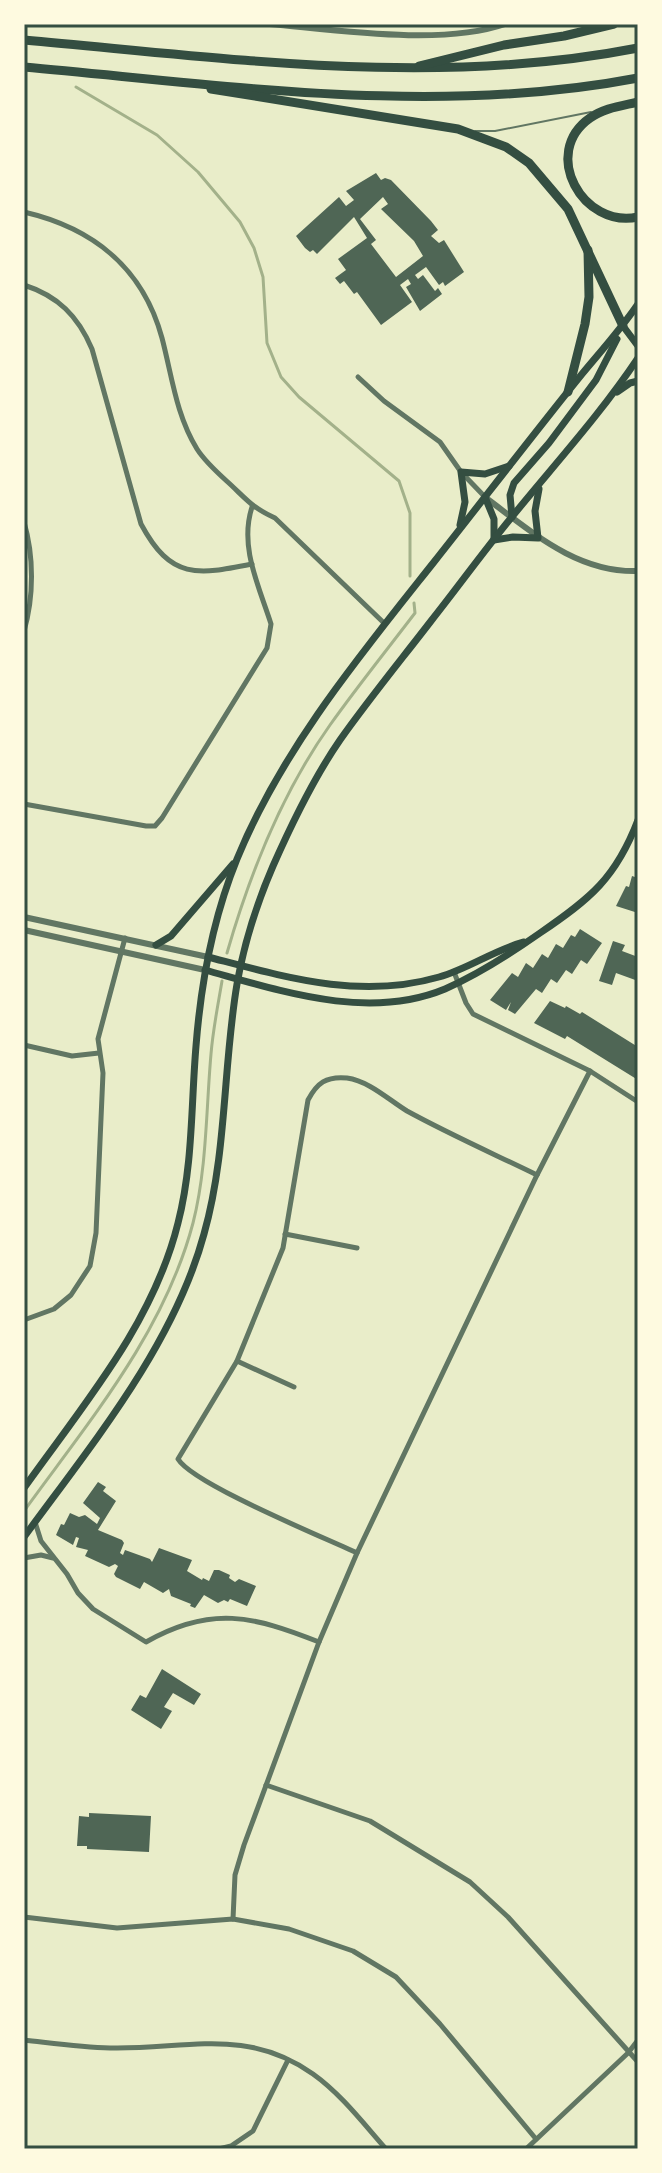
<svg xmlns="http://www.w3.org/2000/svg" width="662" height="2173" font-family="'IBM Plex Sans',sans-serif">
  <style>
    .lines { fill: none; stroke-linecap: round; stroke-linejoin: round }
    .stream { stroke: #a3b18a; stroke-width: 3 }
    .building { fill: #4f6655; fill-rule: evenodd }
    .service { stroke: #617663; stroke-width: 2 }
    .minor { stroke: #617663; stroke-width: 5 }
    .tertiary { stroke: #617663; stroke-width: 6 }
    .secondary { stroke: #344e41; stroke-width: 7 }
    .motorway { stroke: #344e41; stroke-width: 9 }
    .neatline { fill: none; stroke: #344e41; stroke-width: 3 }
  </style>
  <rect width="100%" height="100%" fill="#e9edc9"/>
  <g class="lines">
    <!-- stream -->
    <g class="stream">
      <polyline points="76,87 157,135 198,172 240,222 254,248 263,277 267,343 281,377 299,397 399,481 410,513 410,576"/>
      <path d="M227,953C250,873 281,794 330,725C357,687 386,651 415,613L414,603"/>
      <path d="M24,1511C89,1421 164,1333 193,1223C207,1168 206,1110 211,1054C213,1029 218,1005 222,981"/>
    </g>
  </g>
  <!-- building -->
  <g class="building">
    <path d="M376,173L381,180L385,178L391,180L431,221L438,230L431,236L439,243L444,240L464,272L445,286L443,282L439,285L426,267L415,275L418,279L423,275L435,291L438,288L442,294L420,311L406,287L411,284L408,279L400,285L412,302L381,325L357,292L354,294L344,281L340,284L335,278L346,270L338,259L367,238L354,217L317,254L313,250L310,252L305,248L296,236L339,197L346,206L354,200L346,191ZM383,197L388,204L381,209L414,241L423,256L396,277L371,244L376,240L360,219Z"/>
    <polygon points="632,876 638,878 638,913 616,906 626,886 629,887"/>
    <polygon points="580,929 602,943 587,964 581,960 572,974 566,970 557,983 551,979 542,993 536,989 515,1014 508,1010 511,1002 506,1010 490,1000 512,973 518,977 526,963 533,968 542,954 548,958 556,944 563,948 571,935 575,937"/>
    <polygon points="613,941 625,945 622,951 638,957 638,981 616,973 612,985 599,981"/>
    <polygon points="550,1001 565,1008 566,1006 580,1014 582,1012 638,1047 638,1080 567,1036 565,1039 534,1023"/>
    <polygon points="98,1482 106,1487 103,1491 116,1501 98,1530 122,1540 124,1543 120,1553 123,1555 125,1550 150,1559 152,1562 159,1548 192,1560 187,1571 202,1580 203,1578 209,1581 214,1570 219,1570 230,1575 229,1578 235,1582 239,1579 256,1586 247,1606 230,1599 228,1602 224,1600 218,1603 204,1595 195,1608 190,1606 191,1604 171,1596 169,1589 163,1593 144,1582 140,1589 116,1577 114,1574 118,1566 115,1564 109,1567 85,1556 88,1550 76,1547 79,1538 76,1537 73,1545 56,1535 61,1524 64,1525 70,1513 79,1517 85,1515 97,1524 100,1518 83,1503"/>
    <polygon points="162,1669 201,1694 194,1705 173,1693 164,1707 172,1711 161,1729 131,1710 140,1695 146,1698"/>
    <polygon points="89,1813 151,1816 149,1852 87,1849 87,1846 77,1846 79,1816 89,1817"/>
  </g>
  <g class="lines">
    <!-- service -->
    <polyline class="service" points="475,131 495,131 591,112"/>
    <!-- minor -->
    <g class="minor">
      <path d="M24,212C93,228 143,268 162,338C172,376 176,415 197,449C206,463 219,474 231,485C248,501 253,508 275,518L385,624"/>
      <path d="M24,285C58,296 78,316 92,349L141,524C171,580 197,575 252,564"/>
      <polyline points="358,377 384,401 440,442 461,472 485,497"/>
      <path d="M24,522C34,556 34,597 24,631"/>
      <path d="M24,804L146,826H155L162,818L267,648L271,624C259,586 239,547 252,507"/>
      <polyline points="454,972 466,1003 473,1014 590,1071 638,1102"/>
      <polyline points="24,1045 72,1056 99,1053"/>
      <polyline points="285,1234 357,1248"/>
      <polyline points="24,1320 54,1309 71,1295 90,1266 96,1233 103,1073 98,1039 125,938"/>
      <polyline points="237,1361 294,1387"/>
      <path d="M35,1522L41,1541L67,1574L78,1593L93,1609L146,1642C211,1605 253,1616 319,1642"/>
      <path d="M357,1553C323,1537 193,1484 178,1459L237,1361L283,1248L308,1100C317,1083 326,1076 347,1078C369,1081 389,1100 407,1111C449,1134 494,1154 537,1175"/>
      <polyline points="24,1558 41,1555 53,1558"/>
      <polyline points="266,1785 370,1821 470,1882 508,1917 638,2062"/>
      <polyline points="24,1917 117,1928 233,1919 289,1929 353,1951 396,1977 440,2024 536,2139"/>
      <polyline points="233,1919 235,1875 244,1845 319,1642 357,1553 537,1175 590,1071"/>
      <path d="M24,2040C52,2043 81,2047 110,2048C184,2050 246,2026 313,2074C341,2094 363,2123 386,2149"/>
      <polyline points="219,2149 231,2146 253,2131 288,2060"/>
      <polyline points="526,2149 628,2053 638,2040"/>
    </g>
    <!-- tertiary -->
    <g class="tertiary">
      <path d="M270,24C337,30 442,46 505,24"/>
      <path d="M486,498C532,532 577,573 638,571"/>
      <polyline points="24,917 208,957"/>
      <polyline points="24,930 205,970"/>
    </g>
    <!-- secondary -->
    <g class="secondary">
      <polyline points="623,326 638,346"/>
      <polyline points="617,392 630,383 638,381"/>
      <polyline points="485,497 494,519 494,538"/>
      <polyline points="512,517 510,495 514,483 549,443 596,380 617,339"/>
      <polyline points="460,525 465,502 461,472 485,474 509,466"/>
      <polyline points="494,540 513,537 538,538 535,511 539,489"/>
      <polyline points="156,945 171,936 233,864"/>
      <path d="M208,957C285,977 360,1000 439,977C468,969 494,950 524,942"/>
      <path d="M205,970C281,991 368,1021 445,989C479,974 510,954 540,933C590,899 616,878 638,820"/>
      <path d="M24,1488C83,1405 153,1324 178,1223C193,1165 191,1105 196,1046C201,982 213,918 237,859C282,749 361,654 434,562C483,500 532,436 582,374C601,351 621,329 638,304"/>
      <path d="M24,1537C92,1444 174,1345 204,1234C227,1153 223,1066 237,984C244,944 257,903 273,866C292,823 313,779 340,740C369,699 401,660 431,621C458,587 483,552 511,518C554,465 600,415 638,358"/>
    </g>
    <!-- motorway -->
    <g class="motorway">
      <path d="M24,40C229,58 434,88 638,48"/>
      <polyline points="419,66 504,45 564,36 614,24"/>
      <path d="M24,67C227,85 435,117 638,78"/>
      <polyline points="211,89 458,129 506,147 529,163 568,209 623,326"/>
      <path d="M638,102C621,106 604,108 590,118C540,153 583,229 638,217"/>
      <polyline points="568,392 585,324 589,297 588,250"/>
    </g>
  </g>
  <!-- border -->
  <rect width="662" height="2173" fill="none" stroke="#fefae0" stroke-width="52"/>
  <rect x="26" y="26" width="610" height="2121" class="neatline"/>
</svg>
